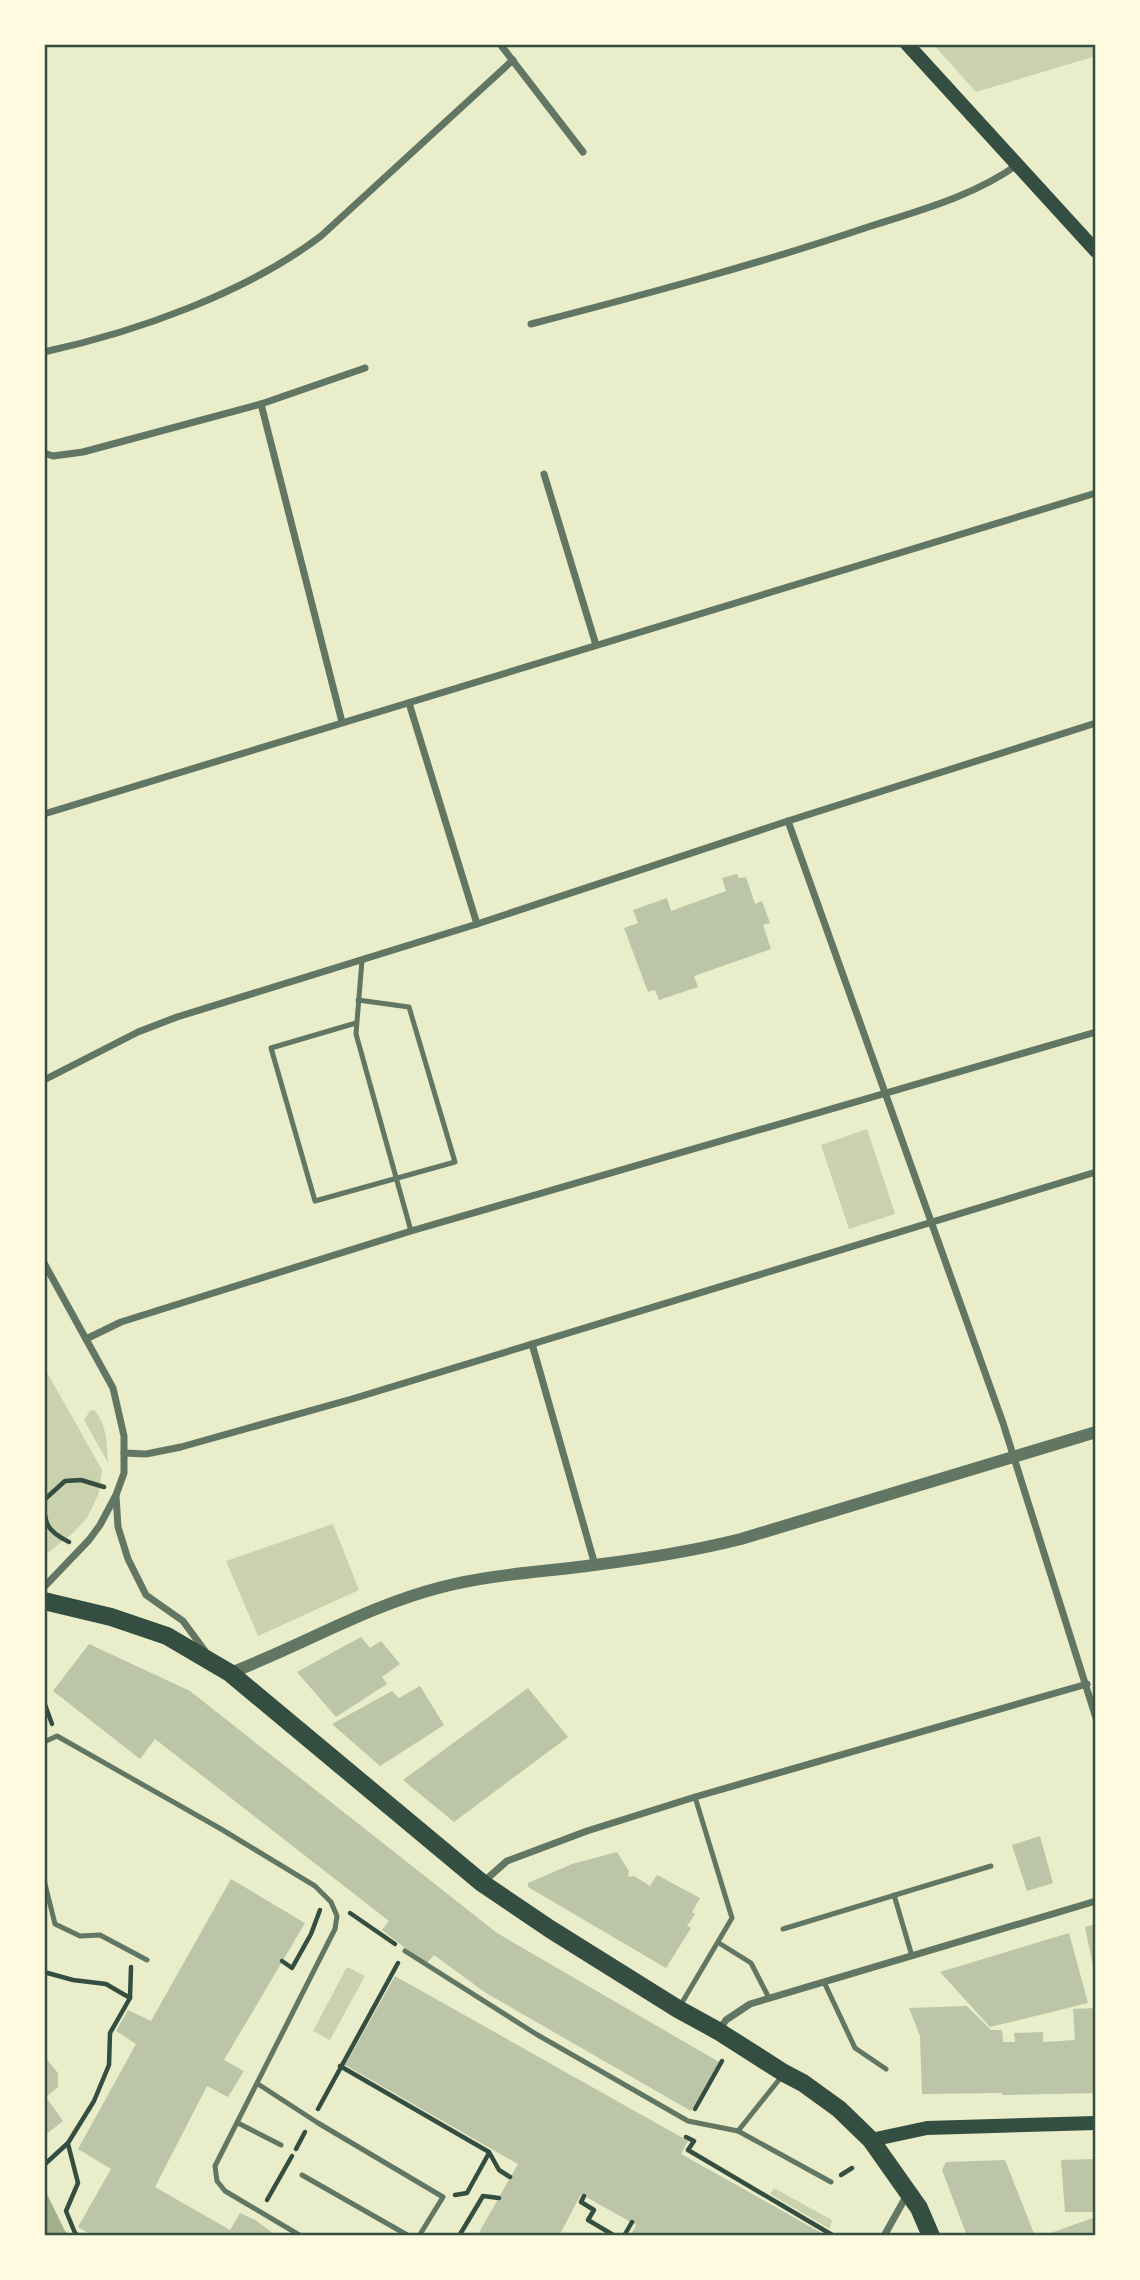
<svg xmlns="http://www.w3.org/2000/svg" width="1140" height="2280" font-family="'PT Sans',sans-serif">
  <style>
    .green { fill: #cad2ad }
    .water { fill: #a3b18a }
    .building { fill: #bcc5a7 }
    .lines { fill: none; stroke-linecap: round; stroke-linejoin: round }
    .path { stroke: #344e41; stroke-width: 4.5 }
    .service { stroke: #617663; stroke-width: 5 }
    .minor { stroke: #617663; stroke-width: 7 }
    .tertiary { stroke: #617663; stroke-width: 12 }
    .secondary { stroke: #344e41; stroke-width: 14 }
    .primary { stroke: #344e41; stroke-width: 18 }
    .neatline { fill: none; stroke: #344e41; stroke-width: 2.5 }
  </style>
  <rect width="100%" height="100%" fill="#e9edc9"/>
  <!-- green -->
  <g class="green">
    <polygon points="933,44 1096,44 1096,56 976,92"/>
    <polygon points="867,1129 895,1214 849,1229 821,1145"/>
    <polygon points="44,1367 102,1470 99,1493 87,1518 74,1532 44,1556"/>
    <path d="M94,1410C107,1424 107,1445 108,1463L84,1420L90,1411Z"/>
    <polygon points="333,1524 359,1590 258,1636 226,1561"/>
    <polygon points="347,1967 365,1976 330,2040 313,2031"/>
    <polygon points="774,2188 832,2220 830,2229 770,2194"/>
  </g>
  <!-- water -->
  <polygon class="water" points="44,2188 65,2231 71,2236 44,2236"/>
  <!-- building -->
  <g class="building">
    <polygon points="737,874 739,878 746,877 755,904 762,901 770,923 763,925 771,949 694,976 698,987 659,1000 655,990 648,992 624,928 638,923 633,910 667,898 671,911 726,891 722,878"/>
    <polygon points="361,1637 370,1648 381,1641 400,1664 382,1677 387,1684 336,1717 297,1672"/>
    <polygon points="89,1644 190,1691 497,1933 719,2062 691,2111 486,1993 434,1955 426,1964 382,1930 389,1921 155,1739 140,1759 53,1691"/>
    <polygon points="420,1686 444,1725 380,1766 332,1724 392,1691 399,1698"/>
    <polygon points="528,1688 568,1737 454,1822 403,1780"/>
    <polygon points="1040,1836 1053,1883 1027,1891 1012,1845"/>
    <polygon points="617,1852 629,1871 628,1877 634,1876 650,1886 657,1875 700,1898 692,1912 695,1914 687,1926 691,1928 666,1968 528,1887 528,1883 572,1864"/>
    <polygon points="231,1879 305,1923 224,2060 244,2071 228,2097 207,2086 155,2187 230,2230 240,2213 255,2220 277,2236 93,2236 78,2227 111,2169 78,2149 136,2044 116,2031 128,2010 151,2021"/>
    <polygon points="1096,1924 1096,1975 1095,1975 1085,1927"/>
    <polygon points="1069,1933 1088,2003 990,2027 940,1972"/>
    <polygon points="395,1976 688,2141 681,2154 827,2236 630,2236 636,2225 581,2194 559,2236 477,2236 518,2164 345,2065"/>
    <polygon points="967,2006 991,2030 1002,2030 1003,2042 1015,2042 1014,2033 1043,2032 1043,2042 1075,2040 1073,2009 1096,2008 1096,2093 1002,2095 1002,2093 922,2094 920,2036 909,2008"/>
    <polygon points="44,2056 58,2073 58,2087 46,2097 63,2121 44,2136"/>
    <polygon points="1096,2159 1096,2212 1065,2212 1061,2160"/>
    <polygon points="1005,2160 1035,2236 967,2236 942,2170 946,2162"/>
    <polygon points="1093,2218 1096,2225 1096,2236 1042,2236"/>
  </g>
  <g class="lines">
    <!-- path -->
    <g class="path">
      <path d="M69,1542C47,1531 44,1524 44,1500L65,1481L81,1480L104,1487"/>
      <polyline points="44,1702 52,1724"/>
      <polyline points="350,1913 395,1944"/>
      <polyline points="282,1961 292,1968 311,1934 320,1910"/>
      <polyline points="44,1972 73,1980 106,1984 130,1998 110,2033 109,2065 94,2101 68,2143 44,2165"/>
      <polyline points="130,1998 131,1967"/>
      <polyline points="340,2066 489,2152 499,2170 510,2177"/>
      <polyline points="318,2109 398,1963"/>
      <polyline points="695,2109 722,2061"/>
      <polyline points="686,2137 694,2141 688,2150 834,2236"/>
      <polyline points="68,2144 78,2183 66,2211 75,2233 79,2236"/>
      <polyline points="296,2149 305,2132"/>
      <polyline points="841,2175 852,2168"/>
      <polyline points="455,2195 467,2193 489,2153"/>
      <polyline points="584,2196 581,2202 594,2210 588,2220 615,2236"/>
      <polyline points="267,2200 292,2156"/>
      <polyline points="459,2236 483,2196 499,2198"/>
      <polyline points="624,2236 632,2222"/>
    </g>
    <!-- service -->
    <g class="service">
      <polyline points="362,960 356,1034 411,1231"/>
      <polyline points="356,1023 271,1048 315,1201 455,1162 409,1007 358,1000"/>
      <polyline points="44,1742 57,1736 221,1829 315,1886 331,1902 337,1916 335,1929 215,2166 217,2181 225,2191 301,2236"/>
      <polyline points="44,1880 55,1924 80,1936 100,1935 147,1960"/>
      <polyline points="894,1895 912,1956"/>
      <polyline points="783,1929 991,1866"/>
      <polyline points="719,1943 751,1963 769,1998"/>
      <polyline points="405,1951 536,2034 688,2121 738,2131"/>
      <polyline points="824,1982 855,2048 886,2069"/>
      <polyline points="680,2006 732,1918 695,1797"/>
      <polyline points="782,2076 738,2131 831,2182"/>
      <polyline points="258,2084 318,2123 443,2197 419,2236"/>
      <polyline points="238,2123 281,2145"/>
      <polyline points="302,2175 409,2236"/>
    </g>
    <!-- minor -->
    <g class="minor">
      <polyline points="500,44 583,152"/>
      <path d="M531,324C643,295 755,265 865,228C917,211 972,197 1017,165"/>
      <path d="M44,352C136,332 246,293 321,236L513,60"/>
      <polyline points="261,404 342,722"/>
      <polyline points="44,453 53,456 83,452 261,404 365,368"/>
      <polyline points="544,474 596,645"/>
      <polyline points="409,703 477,924"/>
      <polyline points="44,814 1096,493"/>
      <polyline points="788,821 1003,1423 1096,1718"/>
      <polyline points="44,1080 138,1032 177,1017 477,924 788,821 1096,723"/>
      <polyline points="44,1263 113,1388 124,1436 124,1473 116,1495 100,1525 89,1540 44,1587"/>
      <polyline points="86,1339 121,1322 411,1231 1096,1032"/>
      <polyline points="532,1344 595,1565"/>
      <polyline points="124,1453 146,1454 181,1447 352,1399 1096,1172"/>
      <polyline points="116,1496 118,1527 128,1559 146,1595 183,1621 205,1651"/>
      <polyline points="482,1883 507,1861 587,1831 695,1797 1087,1684"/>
      <polyline points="719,2030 726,2020 750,2004 1096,1901"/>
      <polyline points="884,2236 908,2193"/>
    </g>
    <!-- tertiary -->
    <path class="tertiary" d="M230,1673C301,1646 367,1606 442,1587C492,1574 543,1572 594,1565C643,1559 693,1551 741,1539L1096,1432"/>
    <!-- secondary -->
    <g class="secondary">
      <polyline points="907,44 1096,251"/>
      <polyline points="871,2140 927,2128 1096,2123"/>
    </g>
    <!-- primary -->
    <polyline class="primary" points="44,1601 111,1617 167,1636 230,1673 482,1883 550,1929 678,2009 718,2031 784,2073 803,2083 839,2109 871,2140 919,2208 931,2236"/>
  </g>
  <!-- border -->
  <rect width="1140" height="2280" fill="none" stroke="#fefae0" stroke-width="91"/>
  <rect x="46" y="46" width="1048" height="2188" class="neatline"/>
</svg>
